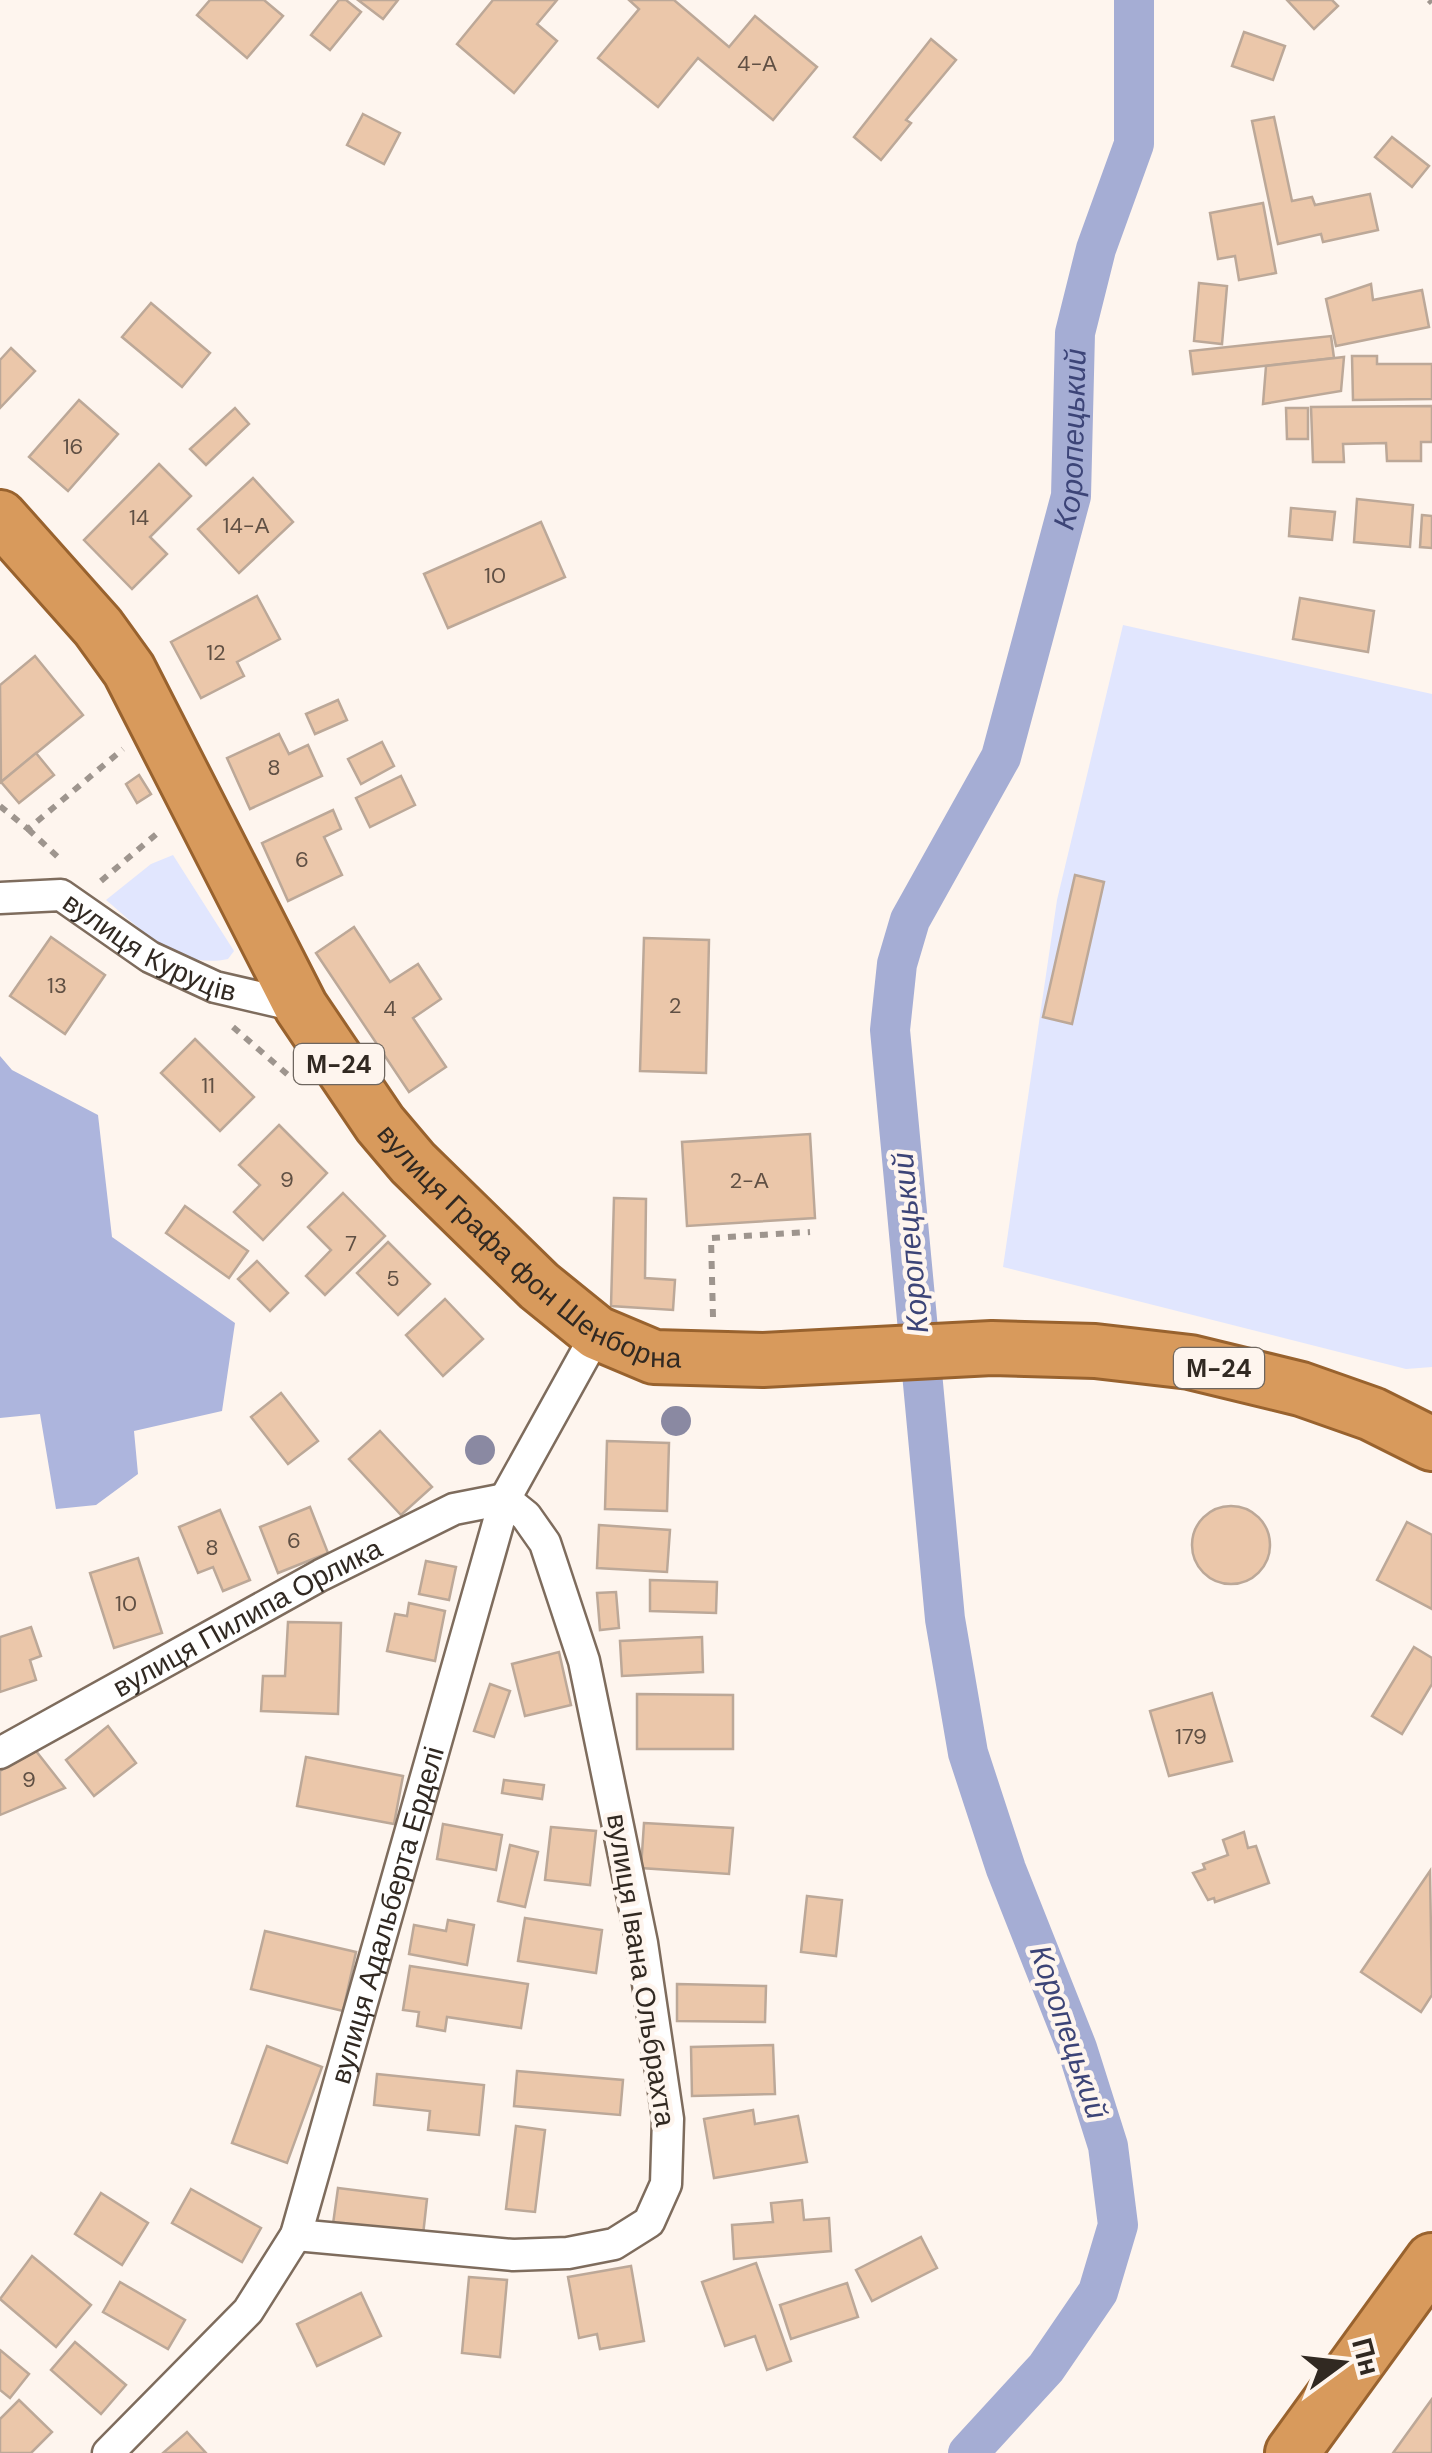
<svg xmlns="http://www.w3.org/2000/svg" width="1432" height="2453" font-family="'DM Sans',sans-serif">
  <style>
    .green { fill: #e1e6fe }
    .forest { fill: #adb5dd }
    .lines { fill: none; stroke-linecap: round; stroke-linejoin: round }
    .canal { stroke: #a5add4; stroke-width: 40 }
    .building { fill: #ebc7aa; stroke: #bca898; stroke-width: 2.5 }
    .minor-casing { stroke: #7e6c5d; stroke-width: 35 }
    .trunk-casing { stroke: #98622e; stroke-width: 58 }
    .path { stroke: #9e958e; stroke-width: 6; stroke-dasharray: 8 8; stroke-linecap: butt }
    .minor { stroke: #fff; stroke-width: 30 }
    .trunk { stroke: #d89a5c; stroke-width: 52 }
    .tree { fill: #8a89a2 }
    .labels { text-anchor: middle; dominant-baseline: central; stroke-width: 9; stroke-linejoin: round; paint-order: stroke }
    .number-label { font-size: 22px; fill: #605044 }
    .shield { fill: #fef5ee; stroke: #6e665f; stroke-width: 2.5 }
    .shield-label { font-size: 25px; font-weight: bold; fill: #312922 }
    .street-label { font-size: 28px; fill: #312922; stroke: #fef5ee }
    .water-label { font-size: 30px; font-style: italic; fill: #3c4477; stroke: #fef5ee }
  </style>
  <rect width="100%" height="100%" fill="#fef5ee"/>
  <!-- green -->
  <g class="green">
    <polygon points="1123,625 1432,694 1432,1367 1406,1369 1003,1267 1057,900"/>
    <path d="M173,855L234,951L228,959C178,970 142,930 106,900L151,864Z"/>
  </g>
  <!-- forest -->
  <polygon class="forest" points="0,1056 12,1070 98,1115 112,1237 235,1323 222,1411 134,1431 138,1474 96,1505 56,1509 40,1414 0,1418"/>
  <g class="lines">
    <!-- canal -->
    <path class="canal" id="s1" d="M968,2453L1046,2368L1098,2292L1118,2225L1108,2146L1077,2048L1006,1869L968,1753L945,1619L890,1030L897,964L910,920L1001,757L1071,496L1075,333L1096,249L1134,144V0"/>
  </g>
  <!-- building -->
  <g class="building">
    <polygon points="210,0 264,0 283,16 247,58 197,15"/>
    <polygon points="339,0 346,0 361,12 330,50 311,35"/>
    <polygon points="358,0 398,0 383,19"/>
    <polygon points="493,0 557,0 537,24 557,41 514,93 457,44"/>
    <polygon points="629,0 674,0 729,47 755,16 817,67 773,120 698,58 658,107 598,58 639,9"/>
    <polygon points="1287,0 1332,0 1338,6 1314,29"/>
    <polygon points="1244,32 1285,46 1273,80 1232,66"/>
    <polygon points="931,39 956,60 906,120 911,123 881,160 854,137"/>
    <polygon points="363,114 400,133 384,164 347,145"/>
    <polygon points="1274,117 1292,201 1312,197 1315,205 1370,194 1378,230 1323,242 1321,234 1278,244 1252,121"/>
    <polygon points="1392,137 1429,166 1412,187 1375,157"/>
    <polygon points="1263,203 1276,273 1239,280 1235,256 1218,259 1210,213"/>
    <polygon points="1199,283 1227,286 1222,344 1194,341"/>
    <polygon points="1371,284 1373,300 1422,290 1429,327 1336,346 1326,299"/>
    <polygon points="151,303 210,353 182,387 122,337"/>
    <polygon points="1331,336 1334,358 1193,374 1190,351"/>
    <polygon points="11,348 35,371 0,408 0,360"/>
    <polygon points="1352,356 1377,356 1377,364 1432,364 1432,399 1353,400"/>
    <polygon points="1344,357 1341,391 1263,404 1266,366"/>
    <polygon points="79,400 118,434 68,491 29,457"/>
    <polygon points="1432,406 1432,442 1421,442 1421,461 1387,461 1386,443 1343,444 1344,462 1313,462 1311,407"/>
    <polygon points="235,408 249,424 206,465 190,449"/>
    <polygon points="1286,408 1308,408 1308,439 1287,439"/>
    <polygon points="159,464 191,496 150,537 167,554 132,589 84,540"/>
    <polygon points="253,478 293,522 239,573 198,529"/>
    <polygon points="1357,499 1413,505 1410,547 1354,542"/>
    <polygon points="1291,508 1335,512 1332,540 1289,536"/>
    <polygon points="1422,515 1432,516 1432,548 1420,547"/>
    <polygon points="541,522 565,577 448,628 424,574"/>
    <polygon points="257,596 280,639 237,662 244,676 201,698 171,642"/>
    <polygon points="1300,598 1374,611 1368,652 1293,639"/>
    <polygon points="35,656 83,715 1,782 0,685"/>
    <polygon points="338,700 347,720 315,734 306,714"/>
    <polygon points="279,734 289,754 308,745 322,776 250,809 227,758"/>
    <polygon points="382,742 394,766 361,784 348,759"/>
    <polygon points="36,753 54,775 19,803 1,782"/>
    <polygon points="139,775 151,794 137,803 126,784"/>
    <polygon points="401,776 415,805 370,827 356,798"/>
    <polygon points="333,810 341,829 324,837 342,875 288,901 262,843"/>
    <polygon points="1075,875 1104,882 1072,1024 1043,1017"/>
    <polygon points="354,927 390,982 418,964 441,999 413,1018 446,1067 409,1092 316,953"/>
    <polygon points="51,937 105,975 65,1034 10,996"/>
    <polygon points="644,938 709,940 706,1073 640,1071"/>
    <polygon points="195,1039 254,1097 220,1131 161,1073"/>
    <polygon points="279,1125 327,1173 263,1240 234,1212 260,1185 239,1165"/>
    <polygon points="810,1134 815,1218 687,1226 682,1142"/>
    <polygon points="343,1193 385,1236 325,1295 306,1276 331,1250 308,1227"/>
    <polygon points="614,1198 646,1199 645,1278 675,1280 673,1310 611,1306"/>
    <polygon points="185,1206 248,1251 229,1278 166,1233"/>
    <polygon points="388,1242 430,1284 398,1315 357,1273"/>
    <polygon points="257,1261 288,1293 270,1311 238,1279"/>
    <polygon points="445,1299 483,1339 443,1376 406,1335"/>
    <polygon points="281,1393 318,1441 288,1464 251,1417"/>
    <polygon points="380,1431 432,1487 401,1515 349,1459"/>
    <polygon points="607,1441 669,1443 667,1511 605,1509"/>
    <circle cx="1231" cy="1545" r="39"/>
    <polygon points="310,1507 328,1553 278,1573 260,1527"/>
    <polygon points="220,1510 250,1580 223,1591 213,1567 198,1573 179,1527"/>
    <polygon points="1407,1522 1432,1535 1432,1609 1377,1580"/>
    <polygon points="599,1525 670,1530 667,1572 597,1568"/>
    <polygon points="138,1558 162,1633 114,1648 90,1573"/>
    <polygon points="426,1561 456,1567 449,1600 419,1594"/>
    <polygon points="650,1580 717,1582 716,1613 650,1611"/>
    <polygon points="616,1592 619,1628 600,1630 597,1593"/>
    <polygon points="409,1603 445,1611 435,1661 387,1651 395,1614 407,1616"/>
    <polygon points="288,1622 341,1623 338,1714 261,1711 263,1676 285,1676"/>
    <polygon points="31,1627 41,1656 30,1660 36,1680 0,1692 0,1637"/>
    <polygon points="702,1637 703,1672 622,1676 620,1641"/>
    <polygon points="1414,1647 1432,1658 1432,1684 1402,1734 1372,1716"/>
    <polygon points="559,1652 571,1705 525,1716 512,1664"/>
    <polygon points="490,1684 510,1691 494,1737 474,1731"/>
    <polygon points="1212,1693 1232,1761 1169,1776 1150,1711"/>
    <polygon points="637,1694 733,1695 733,1749 637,1749"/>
    <polygon points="108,1726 136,1763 94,1796 66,1760"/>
    <polygon points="36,1751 65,1788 0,1815 0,1771"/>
    <polygon points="306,1757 403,1776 394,1824 297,1806"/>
    <polygon points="504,1780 544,1785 542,1799 502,1793"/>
    <polygon points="644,1823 733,1828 729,1874 641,1868"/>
    <polygon points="443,1824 502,1835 496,1870 437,1859"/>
    <polygon points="551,1827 596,1831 590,1885 545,1880"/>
    <polygon points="1244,1832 1248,1848 1256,1846 1269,1883 1215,1902 1214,1898 1208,1900 1193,1873 1205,1869 1203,1864 1228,1855 1223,1840"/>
    <polygon points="510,1845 538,1852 525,1907 498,1901"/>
    <polygon points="1430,1871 1432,1995 1421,2012 1361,1972"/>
    <polygon points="807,1896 842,1900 836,1956 801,1952"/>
    <polygon points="525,1918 602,1930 596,1973 518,1961"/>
    <polygon points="448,1920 474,1925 467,1965 409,1954 414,1925 446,1931"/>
    <polygon points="265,1931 356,1952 343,2011 251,1989"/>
    <polygon points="410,1966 528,1984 521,2028 447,2017 445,2031 417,2026 419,2012 403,2010"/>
    <polygon points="677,1984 766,1986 765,2022 677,2021"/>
    <polygon points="773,2045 775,2094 692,2096 691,2047"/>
    <polygon points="267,2046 322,2067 287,2163 232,2143"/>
    <polygon points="517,2071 623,2080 620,2115 514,2106"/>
    <polygon points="377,2074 484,2085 479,2135 428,2130 430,2111 374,2105"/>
    <polygon points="753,2110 755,2124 798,2116 807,2162 714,2178 704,2119"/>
    <polygon points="516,2126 545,2130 535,2212 506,2209"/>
    <polygon points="338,2188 427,2199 423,2235 333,2224"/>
    <polygon points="191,2189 261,2228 242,2262 172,2223"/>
    <polygon points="101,2193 148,2223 122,2265 75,2234"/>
    <polygon points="802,2200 804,2220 829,2218 831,2251 734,2259 732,2225 773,2222 771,2203"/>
    <polygon points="921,2237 937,2268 872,2301 856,2270"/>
    <polygon points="32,2256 91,2305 56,2347 0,2299"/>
    <polygon points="756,2263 791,2361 767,2370 755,2336 725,2346 702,2282"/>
    <polygon points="631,2266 644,2341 600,2349 597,2334 579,2338 568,2277"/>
    <polygon points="469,2277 507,2280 500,2357 462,2353"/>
    <polygon points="120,2282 185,2320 168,2349 103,2312"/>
    <polygon points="847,2283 858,2317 791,2339 780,2305"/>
    <polygon points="361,2293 381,2336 317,2366 297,2324"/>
    <polygon points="75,2342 126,2385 101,2414 51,2370"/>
    <polygon points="0,2350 29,2374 10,2398 0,2390"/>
    <polygon points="1432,2399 1432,2453 1393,2453"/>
    <polygon points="19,2400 52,2432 31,2453 0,2453 0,2419"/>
    <polygon points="187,2432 206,2453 163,2453"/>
  </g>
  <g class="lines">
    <defs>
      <g id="minor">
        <path id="s2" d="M0,898L61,895L150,957L215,987L301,1007"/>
        <path id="s3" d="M0,1753L321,1575L454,1509L505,1499"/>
        <polyline points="296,2235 513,2255 568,2253 614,2244 649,2222 666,2184 668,2119 642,1943 584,1661 545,1543 526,1516 505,1499"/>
        <path id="s4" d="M108,2453L248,2311L296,2235L505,1499L597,1333"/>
      </g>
      <g id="trunk">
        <path id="s5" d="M0,517L98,627L129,670L301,1007L380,1124L413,1163L539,1286L597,1333L654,1357L763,1360L992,1348L1095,1351L1190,1362L1301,1389L1372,1414L1432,1444"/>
        <polyline points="1292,2453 1432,2260"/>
      </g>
    </defs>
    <!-- minor casing -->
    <use href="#minor" class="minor-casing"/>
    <!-- trunk casing -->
    <use href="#trunk" class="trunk-casing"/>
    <!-- path -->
    <g class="path">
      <polyline points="1429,0 1432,3"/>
      <polyline points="0,806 28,829 123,749"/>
      <polyline points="28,829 61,860"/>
      <polyline points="101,881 160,831"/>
      <polyline points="233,1027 288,1075"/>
      <polyline points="713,1317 711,1238 810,1232"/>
    </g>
    <!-- minor -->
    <use href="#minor" class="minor"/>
    <!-- trunk -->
    <use href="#trunk" class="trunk"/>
  </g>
  <!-- trees -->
  <g class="tree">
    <circle cx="676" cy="1421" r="15"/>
    <circle cx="480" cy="1450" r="15"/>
  </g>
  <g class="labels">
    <!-- number labels -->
    <g class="number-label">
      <text x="757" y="63">4-А</text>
      <text x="73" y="446">16</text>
      <text x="139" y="517">14</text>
      <text x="246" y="525">14-А</text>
      <text x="495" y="575">10</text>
      <text x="216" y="652">12</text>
      <text x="274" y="767">8</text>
      <text x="302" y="859">6</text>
      <text x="57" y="985">13</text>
      <text x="675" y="1005">2</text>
      <text x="390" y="1008">4</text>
      <text x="208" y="1085">11</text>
      <text x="287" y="1179">9</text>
      <text x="749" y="1180">2-А</text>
      <text x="351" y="1243">7</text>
      <text x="393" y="1278">5</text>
      <text x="294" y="1540">6</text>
      <text x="212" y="1547">8</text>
      <text x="126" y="1603">10</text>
      <text x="1191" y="1736">179</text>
      <text x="29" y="1779">9</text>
    </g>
    <!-- shield labels -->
    <g class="shield">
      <rect x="294" y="1044" width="90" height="40" rx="8"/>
      <rect x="1174" y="1348" width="90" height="40" rx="8"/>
    </g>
    <g class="shield-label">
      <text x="339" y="1064">М-24</text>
      <text x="1219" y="1368">М-24</text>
    </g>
    <!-- street labels -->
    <g class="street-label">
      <text stroke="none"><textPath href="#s2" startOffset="165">вулиця Куруців</textPath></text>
      <text stroke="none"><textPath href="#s5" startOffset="918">вулиця Графа фон Шенборна</textPath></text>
      <text stroke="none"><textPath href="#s3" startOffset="282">вулиця Пилипа Орлика</textPath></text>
      <text stroke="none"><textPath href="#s4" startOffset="622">вулиця Адальберта Ерделі</textPath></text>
      <text transform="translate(641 1970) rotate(81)">вулиця Івана Ольбрахта</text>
    </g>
    <!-- water labels -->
    <g class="water-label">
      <text stroke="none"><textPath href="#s1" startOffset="2128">Коропецький</textPath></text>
      <text transform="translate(910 1243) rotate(-95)">Коропецький</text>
      <text transform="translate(1069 2032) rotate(71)">Коропецький</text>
    </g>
  </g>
  <!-- north arrow -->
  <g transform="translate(1342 2363) rotate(75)" stroke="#fef5ee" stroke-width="8" paint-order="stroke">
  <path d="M0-8L18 38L0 25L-18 38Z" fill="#312922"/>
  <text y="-15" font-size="28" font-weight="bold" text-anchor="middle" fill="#312922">Пн</text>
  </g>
</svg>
